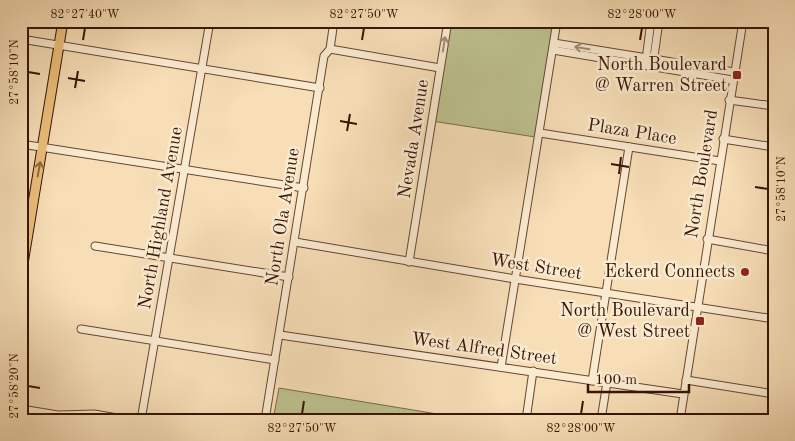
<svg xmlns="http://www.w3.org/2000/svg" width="795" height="441" font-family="'Old Standard TT',serif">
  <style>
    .green { fill: #bdc18e; stroke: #7a6b49 }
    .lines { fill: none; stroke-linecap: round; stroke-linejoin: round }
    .minor-casing { stroke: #664731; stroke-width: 9 }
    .major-casing { stroke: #361504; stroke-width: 11 }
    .minor { stroke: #faead0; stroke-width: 7 }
    .major { stroke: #ecbf7c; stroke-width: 9 }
    .oneway { stroke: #a28a74 }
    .oneway2 { stroke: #916a40 }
    .ticks { fill: none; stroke: #361504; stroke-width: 2 }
    .poi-dot { fill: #8f2418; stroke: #faead0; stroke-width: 2 }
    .labels { text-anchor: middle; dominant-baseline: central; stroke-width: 5; stroke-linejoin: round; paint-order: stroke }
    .poi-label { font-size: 18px; fill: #361504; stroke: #faead0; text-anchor: end }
    .street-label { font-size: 18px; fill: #361504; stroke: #faead0 }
    .neatline { fill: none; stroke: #361504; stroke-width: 2 }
    .ticks-label { font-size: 12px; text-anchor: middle; fill: #361504 }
  </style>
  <rect width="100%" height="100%" fill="#f7deb7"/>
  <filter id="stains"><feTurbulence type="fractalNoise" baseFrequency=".004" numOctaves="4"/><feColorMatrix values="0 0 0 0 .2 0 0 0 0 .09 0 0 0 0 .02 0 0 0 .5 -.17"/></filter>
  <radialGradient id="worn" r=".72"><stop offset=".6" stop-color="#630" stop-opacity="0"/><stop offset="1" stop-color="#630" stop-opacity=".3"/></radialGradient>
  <!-- green -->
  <g class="green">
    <polygon points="449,21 554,21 535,137 432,121"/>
    <polygon points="279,388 474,420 273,420"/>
  </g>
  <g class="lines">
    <defs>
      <g id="minor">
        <polyline points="21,39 320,88"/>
        <polyline points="554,43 734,72"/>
        <polyline points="330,49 440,68"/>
        <polyline points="553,50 733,80"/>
        <polyline points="646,60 651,21"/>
        <polyline points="653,64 659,21"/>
        <polyline points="729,100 774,106"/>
        <polyline points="540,133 720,161"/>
        <polyline points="723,139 774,147"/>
        <polyline points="21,144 304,188"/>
        <polyline points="707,239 774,251"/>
        <polyline points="295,242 515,279 774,319"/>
        <polyline points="95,246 289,277"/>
        <polyline points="409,262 448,21"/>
        <polyline points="81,329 275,360"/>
        <polyline points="280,335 683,394"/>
        <polyline points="501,367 557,21"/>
        <polyline points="686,380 774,394"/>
        <polyline points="592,381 629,147"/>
        <polyline points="21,409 58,415 94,414 129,420"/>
        <polyline points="141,420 210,21"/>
        <polyline points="265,420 324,56 330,49 334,21"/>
        <polyline points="526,420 533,371"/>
        <polyline points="601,420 607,382"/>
        <polyline points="680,420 743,21"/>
      </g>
      <polyline id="major" points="21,276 63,21"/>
    </defs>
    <!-- minor casing -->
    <use href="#minor" class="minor-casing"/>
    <!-- major casing -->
    <use href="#major" class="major-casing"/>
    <!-- minor -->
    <use href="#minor" class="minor"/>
    <!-- major -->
    <use href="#major" class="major"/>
  </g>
  <!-- one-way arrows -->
  <defs><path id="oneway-shaft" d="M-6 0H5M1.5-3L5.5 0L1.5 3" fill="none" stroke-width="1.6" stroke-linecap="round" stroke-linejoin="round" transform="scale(1.25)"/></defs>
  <g class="oneway">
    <use href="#oneway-shaft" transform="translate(444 44) rotate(-81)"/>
    <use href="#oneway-shaft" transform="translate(582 48) rotate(-171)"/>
  </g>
  <use class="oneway2" href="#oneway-shaft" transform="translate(39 169) rotate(-80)"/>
  <!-- ticks -->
  <path class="ticks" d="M83,40L85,28M362,40L364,28M640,40L642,28M28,72L40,74M68,78L85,81M75,88L78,71M340,121L357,124M347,131L350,114M611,164L629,167M619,174L621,157M755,187L768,189M28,386L40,388M302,414L304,401M581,414L583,401"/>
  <!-- markers -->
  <g class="poi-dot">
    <rect x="732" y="70" width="10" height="10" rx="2.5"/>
    <circle cx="745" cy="272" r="5"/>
    <rect x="695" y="316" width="10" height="10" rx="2.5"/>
  </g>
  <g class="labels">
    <!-- poi labels -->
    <g class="poi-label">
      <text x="727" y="65">North Boulevard<tspan x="727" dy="21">@ Warren Street</tspan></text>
      <text x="735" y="272">Eckerd Connects</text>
      <text x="690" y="311">North Boulevard<tspan x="690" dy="21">@ West Street</tspan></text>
    </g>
    <!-- street labels -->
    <g class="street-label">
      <text transform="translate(632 132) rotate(9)">Plaza Place</text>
      <text transform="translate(414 139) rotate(-81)">Nevada Avenue</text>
      <text transform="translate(702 174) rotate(-81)">North Boulevard</text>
      <text transform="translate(283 217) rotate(-81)">North Ola Avenue</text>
      <text transform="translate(161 218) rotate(-80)">North Highland Avenue</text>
      <text transform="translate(536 267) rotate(9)">West Street</text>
      <text transform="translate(484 349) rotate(8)">West Alfred Street</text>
    </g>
  </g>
  <!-- margin -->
  <rect width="795" height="441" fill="none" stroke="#f7deb7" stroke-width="55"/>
  <!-- scale -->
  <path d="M588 384v8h101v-8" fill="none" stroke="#361504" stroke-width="2.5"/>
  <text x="595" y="384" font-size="15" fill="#361504" stroke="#faead0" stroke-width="4" paint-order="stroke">100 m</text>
  <rect x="28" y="28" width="740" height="386" class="neatline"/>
  <g class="ticks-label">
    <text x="85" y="18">82°27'40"W</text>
    <text x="364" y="18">82°27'50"W</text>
    <text x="642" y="18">82°28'00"W</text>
    <text transform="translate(14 72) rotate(-90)" y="4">27°58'10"N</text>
    <text transform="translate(781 189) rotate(-90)" y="4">27°58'10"N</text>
    <text transform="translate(14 386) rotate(-90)" y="4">27°58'20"N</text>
    <text x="302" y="432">82°27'50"W</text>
    <text x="581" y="432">82°28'00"W</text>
  </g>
  <rect width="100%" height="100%" filter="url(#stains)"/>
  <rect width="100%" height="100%" fill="url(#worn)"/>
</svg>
